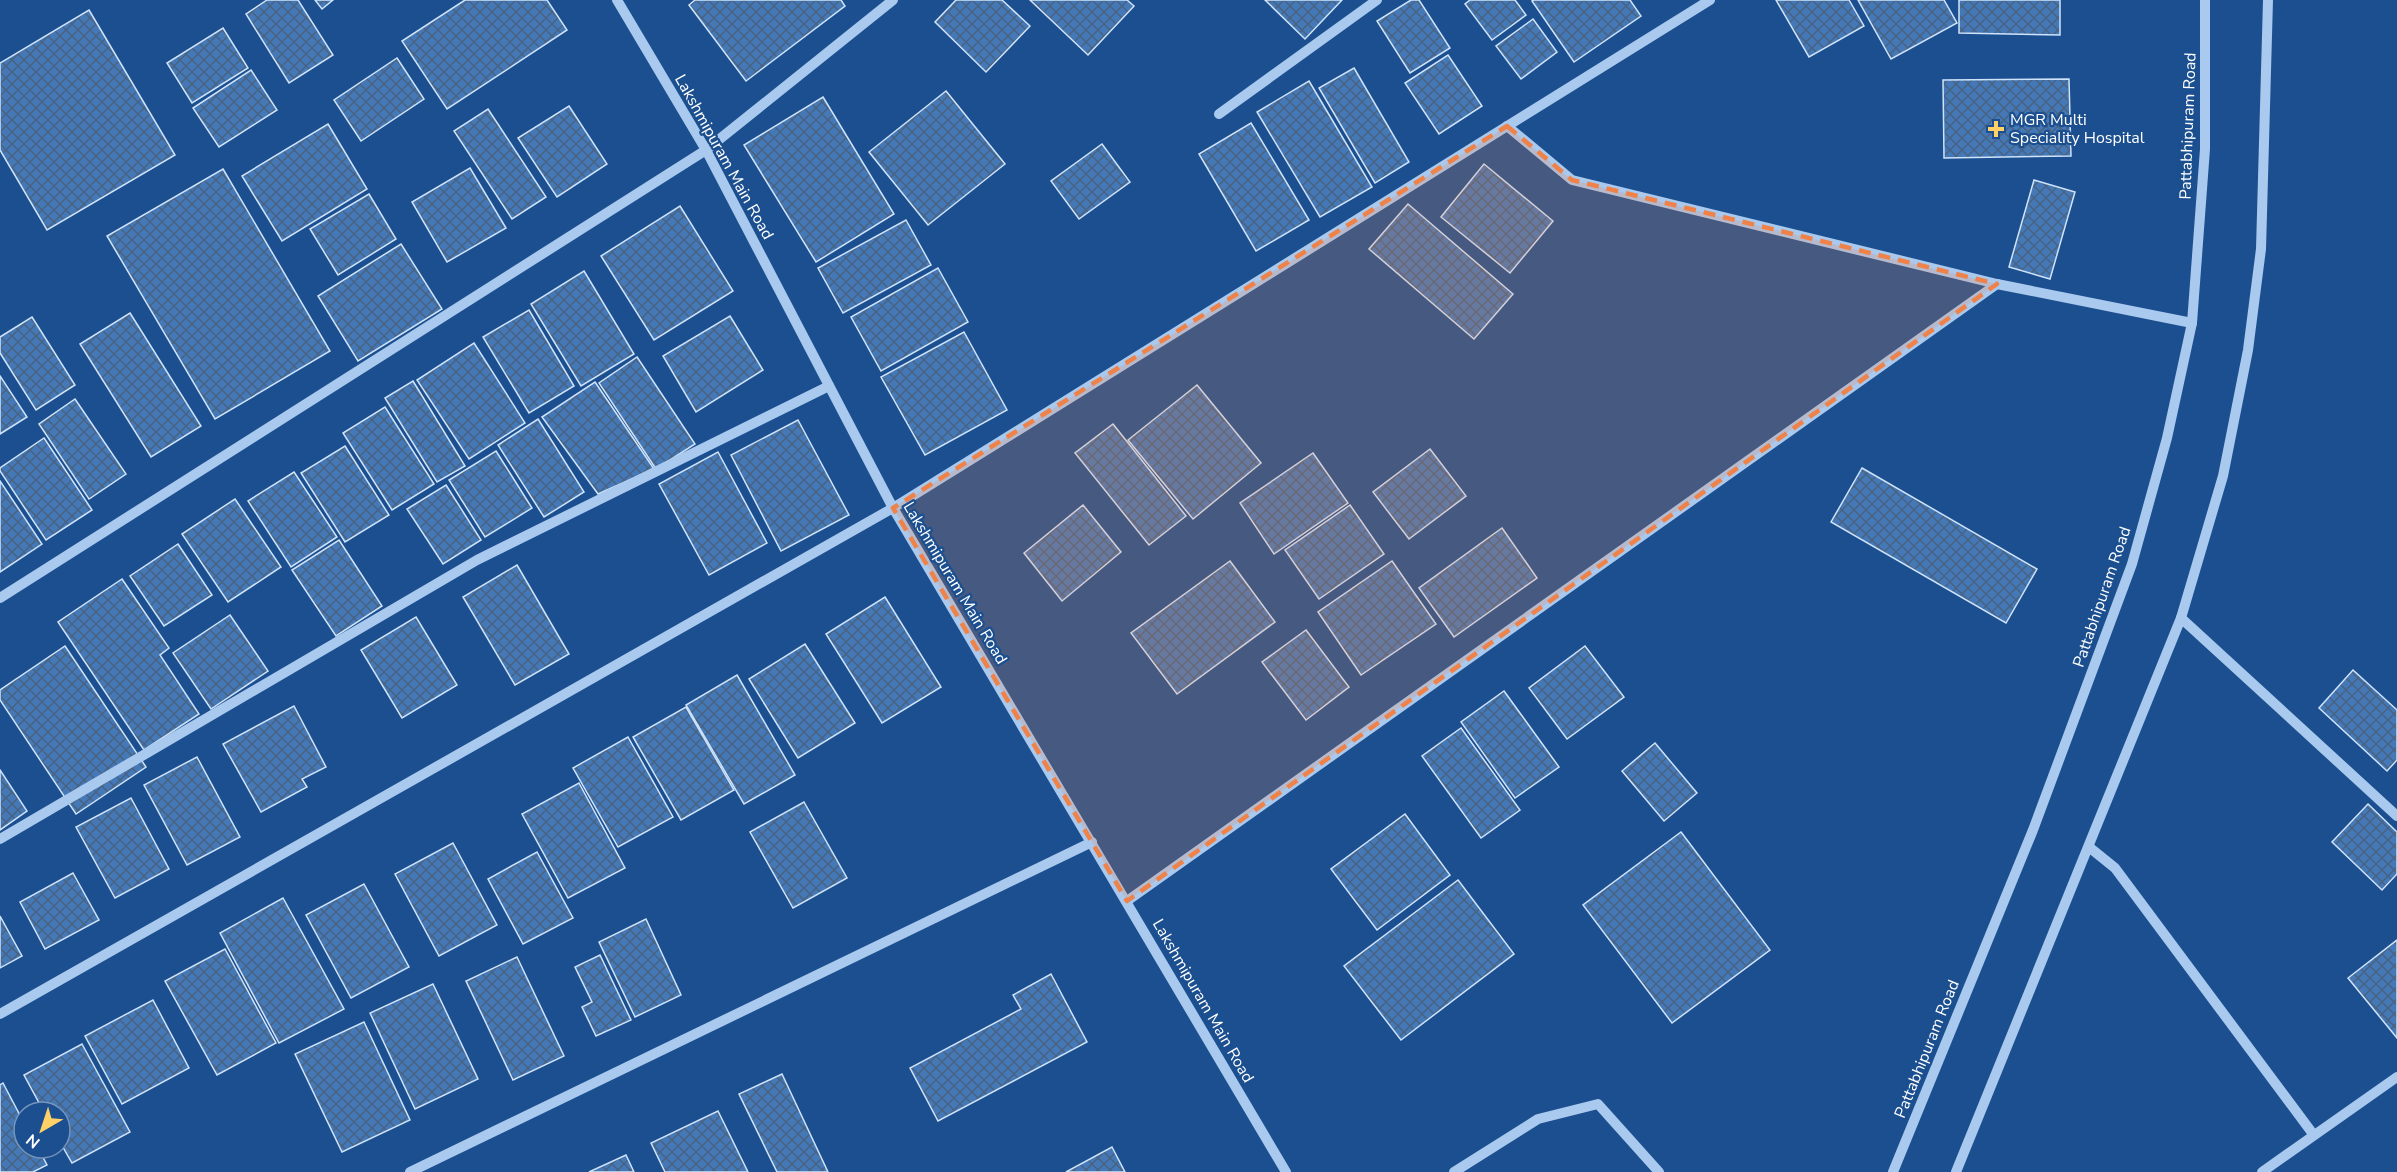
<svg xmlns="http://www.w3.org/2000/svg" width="2397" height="1172" font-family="'Nunito Sans',sans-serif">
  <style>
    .building { fill: url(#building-cross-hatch); stroke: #cfe3fa; stroke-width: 1.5 }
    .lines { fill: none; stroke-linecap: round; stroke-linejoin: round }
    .minor { stroke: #a9c9ee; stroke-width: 10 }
    .marked { fill: #ee8249; fill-opacity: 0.2; stroke: #ee8249; stroke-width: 4.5; stroke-dasharray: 12 8; stroke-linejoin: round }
    .poi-dot { fill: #ffd166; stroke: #1b4f8f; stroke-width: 2 }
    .labels { text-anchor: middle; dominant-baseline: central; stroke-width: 4.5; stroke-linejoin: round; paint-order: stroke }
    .poi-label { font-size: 16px; fill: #fff; stroke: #1b4f8f; text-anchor: start }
    .street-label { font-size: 16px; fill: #fff; stroke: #1b4f8f }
  </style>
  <defs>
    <pattern id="building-cross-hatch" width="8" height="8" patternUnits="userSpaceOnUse" patternTransform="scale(1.5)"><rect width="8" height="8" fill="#4478b7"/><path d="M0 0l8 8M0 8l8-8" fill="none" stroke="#486282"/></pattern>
  </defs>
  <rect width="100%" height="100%" fill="#1b4f8f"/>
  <!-- building -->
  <g class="building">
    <polygon points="267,0 298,0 333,55 289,83 246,14"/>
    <polygon points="315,0 333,0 322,9"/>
    <polygon points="465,0 547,0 567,30 447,109 402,41"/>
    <polygon points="695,0 841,0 845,6 746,81 689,5"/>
    <polygon points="956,0 1002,0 1030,26 986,72 935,22"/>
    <polygon points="1030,0 1127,0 1134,6 1088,55"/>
    <polygon points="1265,0 1342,0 1305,39"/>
    <polygon points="1411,0 1419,0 1450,48 1410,73 1377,21"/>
    <polygon points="1470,0 1515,0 1526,15 1492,40 1465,4"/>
    <polygon points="1534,0 1630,0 1641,16 1574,62 1532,1"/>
    <polygon points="1776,0 1849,0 1864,26 1809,57"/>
    <polygon points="1858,0 1944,0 1957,23 1891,59"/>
    <polygon points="1959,0 2060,0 2060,35 1959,33"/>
    <polygon points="89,10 175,155 47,230 0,150 0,63"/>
    <polygon points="1533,19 1557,52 1521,79 1496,46"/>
    <polygon points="223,28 248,68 192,103 167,63"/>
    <polygon points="1448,55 1482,106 1439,134 1405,83"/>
    <polygon points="397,58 424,99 361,141 334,100"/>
    <polygon points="1354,68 1409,162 1375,183 1319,88"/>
    <polygon points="251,70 277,110 219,147 193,108"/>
    <polygon points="2069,79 2071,156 1944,158 1943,80"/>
    <polygon points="1309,81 1372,187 1320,217 1257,112"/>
    <polygon points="946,91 1005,164 928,225 869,152"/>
    <polygon points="823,97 894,214 816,262 744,145"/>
    <polygon points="569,106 607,164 557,197 518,138"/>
    <polygon points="488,109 546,197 512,219 454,131"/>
    <polygon points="1251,123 1309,220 1256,251 1199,154"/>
    <polygon points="328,124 367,189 282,241 242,176"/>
    <polygon points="1102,144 1130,182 1079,219 1051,181"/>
    <polygon points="1484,164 1553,221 1510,273 1441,217"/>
    <polygon points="470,168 506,228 447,262 412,202"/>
    <polygon points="223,169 330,351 215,419 107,236"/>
    <polygon points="2034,180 2075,192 2050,279 2009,267"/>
    <polygon points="369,194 396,239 338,275 310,229"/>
    <polygon points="1408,204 1513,294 1474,339 1369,249"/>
    <polygon points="680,206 733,291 654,340 601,256"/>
    <polygon points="906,220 931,265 843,313 818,268"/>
    <polygon points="401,244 442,309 358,361 318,296"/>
    <polygon points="938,268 968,322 881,371 851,317"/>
    <polygon points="584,271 634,354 581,386 531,304"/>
    <polygon points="529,310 574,386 529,413 483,337"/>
    <polygon points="130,313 201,426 151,457 80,344"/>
    <polygon points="730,316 763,370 696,412 663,356"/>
    <polygon points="32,317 75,385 36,410 0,353 0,337"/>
    <polygon points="964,332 1007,410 925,455 881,377"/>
    <polygon points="474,343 525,423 469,459 417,380"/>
    <polygon points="637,357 695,444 656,469 599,383"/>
    <polygon points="0,376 27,417 0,434"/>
    <polygon points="413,381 465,466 437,482 385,398"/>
    <polygon points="595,382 654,469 598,494 542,417"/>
    <polygon points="1197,385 1261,463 1193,519 1128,440"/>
    <polygon points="75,399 126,474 89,499 39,424"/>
    <polygon points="385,407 434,484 392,510 343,433"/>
    <polygon points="538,419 584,492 544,517 498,445"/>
    <polygon points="798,420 849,515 781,551 731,455"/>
    <polygon points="1113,424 1186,516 1149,545 1075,453"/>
    <polygon points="44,438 92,510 46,540 0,471 0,468"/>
    <polygon points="345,446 389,515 345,542 301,473"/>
    <polygon points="1430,449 1466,496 1409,539 1373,492"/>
    <polygon points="496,451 532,508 485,537 449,480"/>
    <polygon points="718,452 767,543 709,575 659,484"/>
    <polygon points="1313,453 1348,503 1274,554 1240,503"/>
    <polygon points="1862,468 2037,569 2006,623 1831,522"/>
    <polygon points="294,472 337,537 291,567 248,501"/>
    <polygon points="0,481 42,544 0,572"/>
    <polygon points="446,485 481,540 443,564 407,509"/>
    <polygon points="235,499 281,567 228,602 182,534"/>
    <polygon points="1083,505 1121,552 1062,601 1024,553"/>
    <polygon points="1350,505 1384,554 1319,599 1285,550"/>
    <polygon points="1502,528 1537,578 1454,637 1419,588"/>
    <polygon points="339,540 382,606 336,636 292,570"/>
    <polygon points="178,544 212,595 164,626 130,576"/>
    <polygon points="1230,561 1275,622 1177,694 1131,633"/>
    <polygon points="1392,561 1436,624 1361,675 1318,612"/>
    <polygon points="517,565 569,654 515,685 463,597"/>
    <polygon points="122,579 169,648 160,655 199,714 144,750 58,622"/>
    <polygon points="885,597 941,687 882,723 826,634"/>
    <polygon points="230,615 268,671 211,709 173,653"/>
    <polygon points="416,617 457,685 402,718 361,650"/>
    <polygon points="1306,630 1349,687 1306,720 1262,662"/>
    <polygon points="805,644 855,723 798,758 749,679"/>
    <polygon points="65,646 146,767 76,814 0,700 0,690"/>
    <polygon points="1585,646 1624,697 1567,739 1529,688"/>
    <polygon points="2353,670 2397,710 2397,760 2387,771 2319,708"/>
    <polygon points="737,675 795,775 744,804 686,705"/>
    <polygon points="1504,691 1559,767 1515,798 1461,722"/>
    <polygon points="294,706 326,767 302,779 307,787 261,812 223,744"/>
    <polygon points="686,707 734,790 681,820 633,737"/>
    <polygon points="1461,728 1520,810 1481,838 1422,756"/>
    <polygon points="628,737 673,817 618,847 573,768"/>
    <polygon points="1655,743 1697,793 1664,821 1622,771"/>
    <polygon points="197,757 240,837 187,865 144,785"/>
    <polygon points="0,770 27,811 0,830"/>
    <polygon points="579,783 625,868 568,898 522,814"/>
    <polygon points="131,798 169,869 115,898 76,827"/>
    <polygon points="804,802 847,878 793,908 750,832"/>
    <polygon points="2368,804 2397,832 2397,874 2382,890 2332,842"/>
    <polygon points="1405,814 1450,875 1377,930 1331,869"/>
    <polygon points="1681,832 1770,950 1672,1023 1583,905"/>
    <polygon points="453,843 497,925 439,956 395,874"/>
    <polygon points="537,852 573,918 523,944 488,879"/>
    <polygon points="73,873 99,920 45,949 20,902"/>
    <polygon points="1458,880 1514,954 1401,1040 1344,966"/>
    <polygon points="364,884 409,967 351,998 306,915"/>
    <polygon points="283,898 344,1009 279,1043 220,933"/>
    <polygon points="0,916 22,956 0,968"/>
    <polygon points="646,919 681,995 635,1017 599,942"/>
    <polygon points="2397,940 2397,1038 2348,978"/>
    <polygon points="225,949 276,1043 217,1075 165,981"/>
    <polygon points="600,955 631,1020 596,1036 582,1007 592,1002 575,967"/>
    <polygon points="517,957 564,1056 513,1080 466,981"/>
    <polygon points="1051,974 1087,1042 938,1121 910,1068 1021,1009 1013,995"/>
    <polygon points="433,984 478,1079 415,1109 370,1013"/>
    <polygon points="153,1000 189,1068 122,1104 85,1036"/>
    <polygon points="364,1022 410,1120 342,1152 295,1054"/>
    <polygon points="82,1044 130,1132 72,1163 60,1142 60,1112 44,1112 24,1075"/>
    <polygon points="782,1074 828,1172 777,1172 739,1094"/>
    <polygon points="3,1083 24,1123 24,1148 38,1148 47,1165 33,1172 0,1172 0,1085"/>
    <polygon points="718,1111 748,1172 665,1172 651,1143"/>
    <polygon points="1112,1147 1125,1172 1066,1172"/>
    <polygon points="626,1155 634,1172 589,1172"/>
  </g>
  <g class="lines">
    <!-- minor -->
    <g class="minor">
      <polyline points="617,0 706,150 893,508 1286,1172"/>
      <polyline points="1219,114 1377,0"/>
      <polyline points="1507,126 1572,180 1997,284 2192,323"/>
      <polyline points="0,598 706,150 893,0"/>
      <polyline points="2181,618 2397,816"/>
      <polyline points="0,839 477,560 829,386"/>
      <polyline points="2089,847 2115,868 2313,1134"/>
      <polyline points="1127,901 1997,284"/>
      <polyline points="0,1014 893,508 1710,0"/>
      <polyline points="410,1172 1092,842"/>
      <polyline points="1454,1172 1538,1119 1598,1104 1659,1172"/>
      <polyline points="1893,1172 2033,830 2132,564 2167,438 2192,323 2205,149 2205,0"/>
      <polyline points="1956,1172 2181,618 2223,476 2248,350 2261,249 2268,0"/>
      <polyline points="2262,1172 2397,1077"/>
    </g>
  </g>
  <!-- marked area -->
  <path class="marked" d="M1507,126L1572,180L1997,284L1127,901L893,508Z"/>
  <!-- markers -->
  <path class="poi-dot" d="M1993 120h6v6h6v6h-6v6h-6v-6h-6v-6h6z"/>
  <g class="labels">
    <!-- poi labels -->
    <g class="poi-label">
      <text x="2010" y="120">MGR Multi<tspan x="2010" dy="18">Speciality Hospital</tspan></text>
    </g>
    <!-- street labels -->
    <g class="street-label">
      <text transform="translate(2188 126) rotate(-88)">Pattabhipuram Road</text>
      <text transform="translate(724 157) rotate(61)">Lakshmipuram Main Road</text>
      <text transform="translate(955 583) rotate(59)">Lakshmipuram Main Road</text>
      <text transform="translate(2102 597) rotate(-71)">Pattabhipuram Road</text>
      <text transform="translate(1203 1001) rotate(60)">Lakshmipuram Main Road</text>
      <text transform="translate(1927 1049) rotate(-68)">Pattabhipuram Road</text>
    </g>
  </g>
  <!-- north arrow -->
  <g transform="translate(42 1130) rotate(219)"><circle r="28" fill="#1b4f8f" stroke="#7695bc" stroke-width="1.5"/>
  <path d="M0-4.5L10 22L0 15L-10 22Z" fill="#ffd166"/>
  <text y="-9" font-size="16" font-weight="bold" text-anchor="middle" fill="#ffffff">N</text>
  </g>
</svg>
